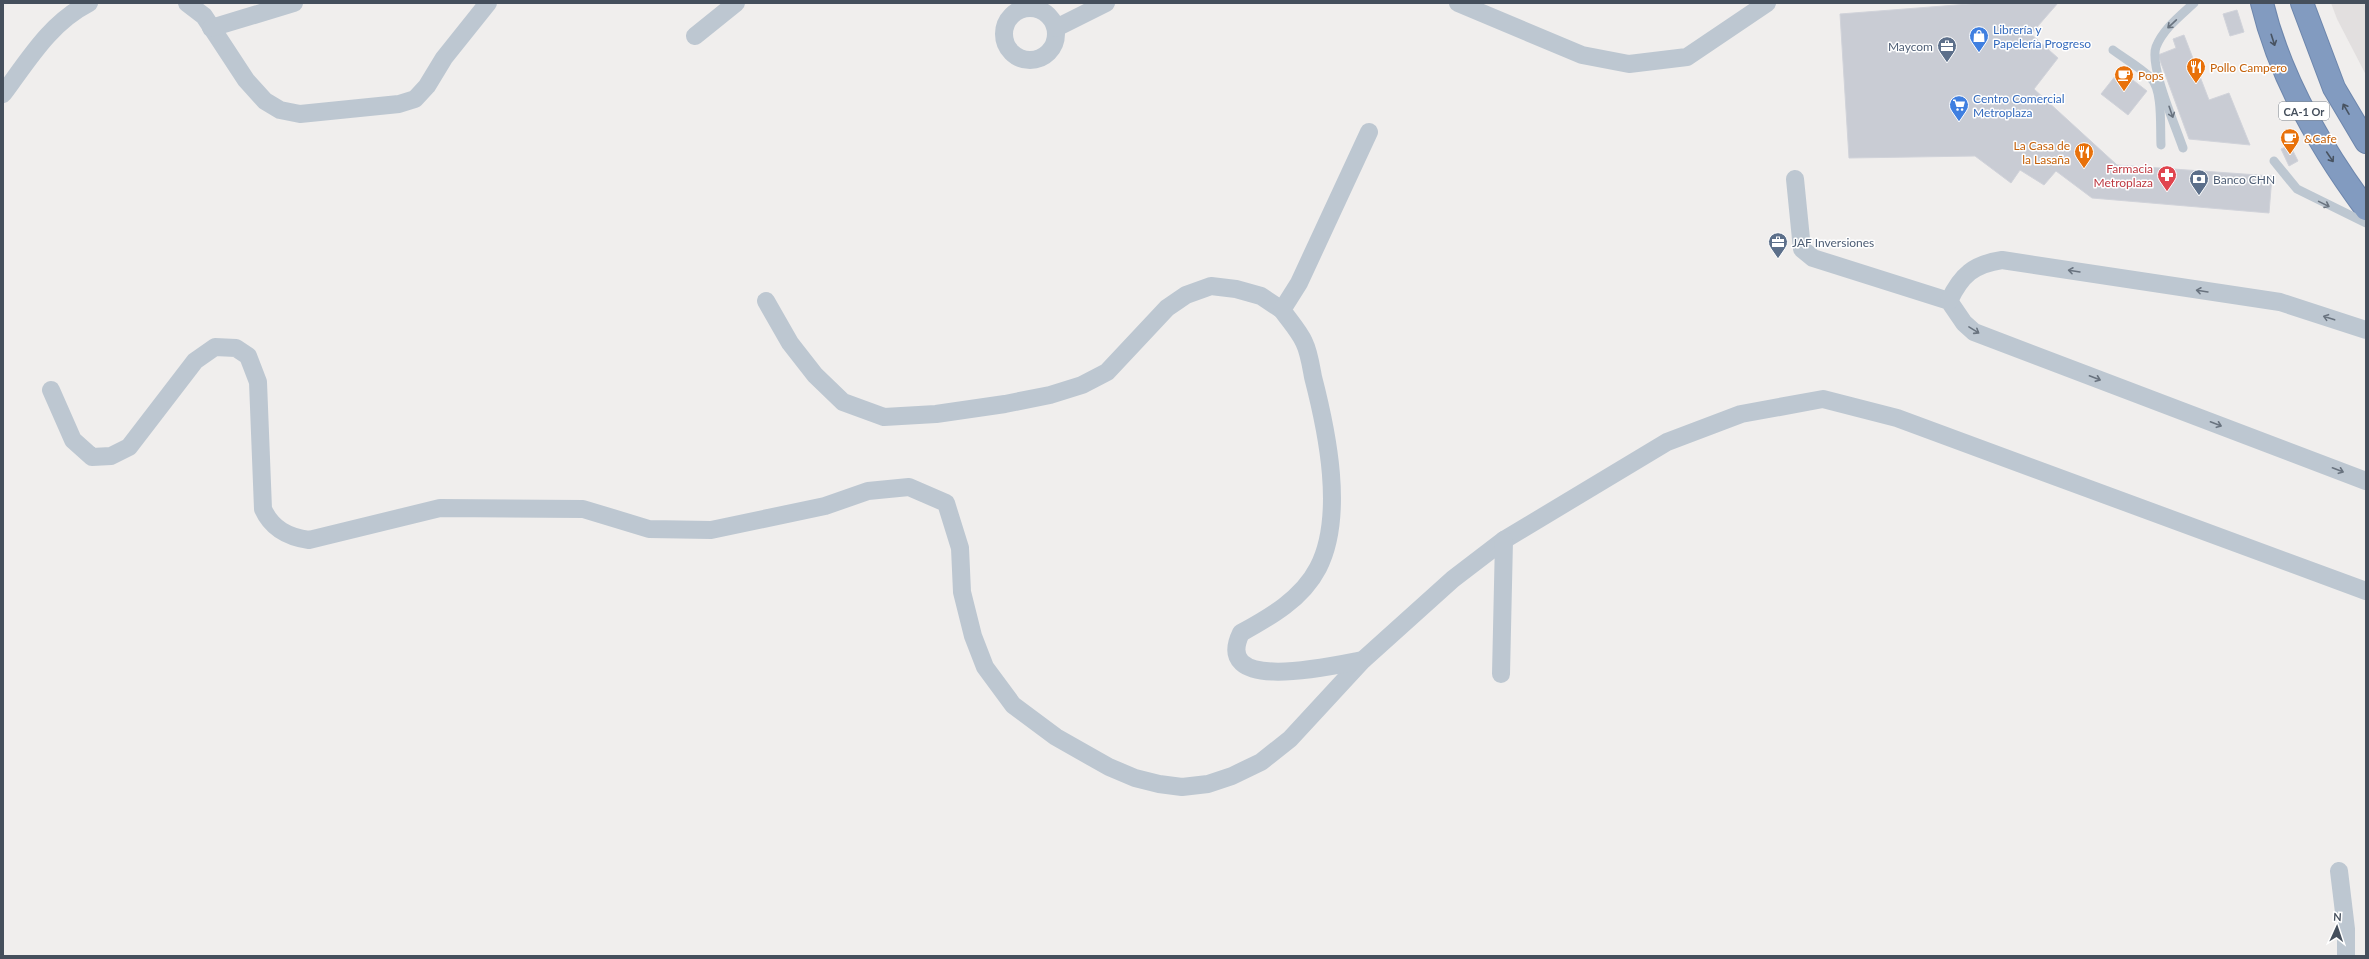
<svg xmlns="http://www.w3.org/2000/svg" width="2369" height="959" font-family="Lato,sans-serif">
  <style>
    .education { fill: #e2dfdf }
    .building { fill: #c9ccd4; stroke: #d1d3da }
    .lines { fill: none; stroke-linecap: round; stroke-linejoin: round }
    .highway-casing { stroke: #6d86ac; stroke-width: 24 }
    .lane { stroke: #bdc7d1; stroke-width: 9 }
    .street { stroke: #bdc7d1; stroke-width: 18 }
    .highway { stroke: #829bc0; stroke-width: 22 }
    .oneway { stroke: #69737f }
    .oneway2 { stroke: #485361 }
    .labels { text-anchor: middle; dominant-baseline: central; stroke-width: 3; stroke-linejoin: round; paint-order: stroke }
    .shield { fill: #fff; stroke: #7d848d; stroke-width: 1 }
    .shield-label { font-size: 11px; font-weight: bold; fill: #454f5c }
    .shop-label { font-size: 12px; fill: #366cbe; stroke: #fff; text-anchor: start }
    .service-label { font-size: 12px; fill: #4e5e75; stroke: #fff; text-anchor: start }
    .food-label { font-size: 12px; fill: #c56008; stroke: #fff; text-anchor: start }
    .health-label { font-size: 12px; fill: #be3a42; stroke: #fff; text-anchor: end }
  </style>
  <rect width="100%" height="100%" fill="#f0eeed"/>
  <!-- education -->
  <polygon class="education" points="2331,3 2366,3 2366,75 2337,19"/>
  <!-- building -->
  <g class="building">
    <polygon points="2058,3 2031,34 2058,58 2034,89 2117,165 2272,176 2269,213 2092,198 2056,171 2044,185 2020,170 2011,183 1975,156 1849,158 1840,14 1982,3"/>
    <polygon points="2237,10 2244,32 2230,36 2223,14"/>
    <polygon points="2184,35 2209,100 2229,93 2250,145 2189,139 2158,55 2176,48 2173,39"/>
    <polygon points="2120,70 2147,91 2128,115 2101,94"/>
    <polygon points="2290,145 2298,161 2289,166 2281,149"/>
  </g>
  <g class="lines">
    <defs>
      <g id="highway">
        <path d="M2262,3C2280,78 2320,147 2366,209"/>
        <polyline points="2302,3 2334,88 2366,142"/>
      </g>
    </defs>
    <!-- highway casing -->
    <use href="#highway" class="highway-casing"/>
    <!-- lane -->
    <g class="lane">
      <path d="M2113,50C2125,59 2140,67 2151,78C2163,90 2160,128 2161,145"/>
      <path d="M2183,148C2176,127 2149,66 2156,47C2163,29 2180,16 2194,3"/>
      <polyline points="2274,161 2297,189 2366,223"/>
    </g>
    <!-- street -->
    <g class="street">
      <polyline points="187,3 204,16 246,80 265,101 280,110 300,114 399,104 415,99 427,86 444,58 488,3"/>
      <polyline points="1458,3 1582,55 1629,64 1687,57 1767,3"/>
      <circle cx="1030" cy="34" r="26"/>
      <polyline points="211,28 294,3"/>
      <polyline points="1056,28 1106,3"/>
      <polyline points="695,36 736,3"/>
      <path d="M3,94C29,59 50,23 89,3"/>
      <polyline points="1795,179 1802,249 1813,258 1949,301 1964,323 1974,332 2366,481"/>
      <polyline points="766,301 790,343 815,375 843,402 884,417 936,414 1005,404 1050,395 1082,385 1107,372 1167,308 1186,295 1211,286 1236,289 1261,296 1282,310"/>
      <path d="M1949,301C1961,275 1974,264 2002,260L2280,302L2366,330"/>
      <path d="M51,390L73,440L92,457L111,456L129,447L195,361L215,347L236,348L248,356L258,382L263,509C272,529 288,537 309,540L440,508L583,509L649,529L711,530L825,506L868,491L909,487L946,503L960,548L962,592L973,636L985,667L1013,705L1056,737L1109,767L1135,778L1159,784L1182,787L1208,784L1232,776L1261,762L1290,739L1363,660L1453,579L1504,540L1667,442L1741,414L1823,399L1897,418L2366,591"/>
      <path d="M1363,660C1336,665 1211,695 1241,633C1270,617 1302,599 1318,568C1345,516 1327,431 1313,377C1311,366 1309,352 1304,342C1299,331 1289,320 1282,310L1299,283L1369,132"/>
      <polyline points="1501,674 1504,540"/>
      <polyline points="2339,871 2346,929 2346,956"/>
    </g>
    <!-- highway -->
    <use href="#highway" class="highway"/>
  </g>
  <!-- one-way arrows -->
  <defs><path id="oneway-shaft" d="M-6 0H5M1.5-3L5.5 0L1.5 3" fill="none" stroke-width="1.6" stroke-linecap="round" stroke-linejoin="round"/></defs>
  <g class="oneway">
    <use href="#oneway-shaft" transform="translate(2172 24) rotate(137)"/>
    <use href="#oneway-shaft" transform="translate(2171 112) rotate(71)"/>
    <use href="#oneway-shaft" transform="translate(2324 204) rotate(26)"/>
    <use href="#oneway-shaft" transform="translate(2074 271) rotate(-171)"/>
    <use href="#oneway-shaft" transform="translate(2202 291) rotate(-171)"/>
    <use href="#oneway-shaft" transform="translate(2329 318) rotate(-162)"/>
    <use href="#oneway-shaft" transform="translate(1974 330) rotate(32)"/>
    <use href="#oneway-shaft" transform="translate(2095 378) rotate(21)"/>
    <use href="#oneway-shaft" transform="translate(2216 424) rotate(21)"/>
    <use href="#oneway-shaft" transform="translate(2338 470) rotate(21)"/>
  </g>
  <g class="oneway2">
    <use href="#oneway-shaft" transform="translate(2273 40) rotate(72)"/>
    <use href="#oneway-shaft" transform="translate(2346 109) rotate(-120)"/>
    <use href="#oneway-shaft" transform="translate(2330 157) rotate(56)"/>
  </g>
  <!-- icons -->
  <defs>
    <symbol id="shop-pin" viewBox="-11 -11 22 30"><path d="M0 17L-7.5 6A9.5 9.5 0 1 1 7.5 6Z" fill="#3f7fe0" stroke="#fff"/><path d="M-5-2.5h2.3a2.7 3.5 0 0 1 5.4 0H5L5.5 6h-11ZM-1.5-2.5h3a1.5 2.3 0 0 0-3 0Z" fill="#fff"/></symbol>
    <symbol id="office-pin" viewBox="-11 -11 22 30"><path d="M0 17L-7.5 6A9.5 9.5 0 1 1 7.5 6Z" fill="#5c6f8a" stroke="#fff"/><path d="M-6-3h4V-5.5h4V-3h4V5H-6ZM-1-4.5V-3h2v-1.5ZM-6 0V1H6V0Z" fill="#fff"/></symbol>
    <symbol id="restaurant-pin" viewBox="-11 -11 22 30"><path d="M0 17L-7.5 6A9.5 9.5 0 1 1 7.5 6Z" fill="#e8710a" stroke="#fff"/><path d="M-5-6h1v4h1v-4h1v4h1v-4h1v5L-1.5 .5V6h-2V.5L-5-1ZM5-6V6H3V1.5H1.5Q1.5-4 5-6Z" fill="#fff"/></symbol>
    <symbol id="cafe-pin" viewBox="-11 -11 22 30"><path d="M0 17L-7.5 6A9.5 9.5 0 1 1 7.5 6Z" fill="#e8710a" stroke="#fff"/><path d="M-5.5-4.5H6V0H3Q3 3.5 0 3.5H-2.5Q-5.5 3.5-5.5 0ZM3-3.2v2h1.7v-2ZM-6 4.5H4V6H-6Z" fill="#fff"/></symbol>
    <symbol id="supermarket-pin" viewBox="-11 -11 22 30"><path d="M0 17L-7.5 6A9.5 9.5 0 1 1 7.5 6Z" fill="#3f7fe0" stroke="#fff"/><path d="M-6-5.5h2.5l.6 2H6L4.5 2H-2.5L-4.4-4H-6ZM-1.5 3.2a1.3 1.3 0 1 0 .1 0ZM3 3.2a1.3 1.3 0 1 0 .1 0Z" fill="#fff"/></symbol>
    <symbol id="pharmacy-pin" viewBox="-11 -11 22 30"><path d="M0 17L-7.5 6A9.5 9.5 0 1 1 7.5 6Z" fill="#e0444e" stroke="#fff"/><path d="M-2-6h4v4h4v4h-4v4h-4v-4h-4v-4h4Z" fill="#fff"/></symbol>
    <symbol id="bank-pin" viewBox="-11 -11 22 30"><path d="M0 17L-7.5 6A9.5 9.5 0 1 1 7.5 6Z" fill="#5c6f8a" stroke="#fff"/><path d="M-6-4H6V4H-6ZM0-2.3a2.3 2.3 0 1 0 0 4.6a2.3 2.3 0 1 0 0-4.6Z" fill="#fff"/></symbol>
  </defs>
  <g fill-rule="evenodd">
    <use href="#shop-pin" x="1968" y="25" width="22" height="30"/>
    <use href="#office-pin" x="1936" y="35" width="22" height="30"/>
    <use href="#restaurant-pin" x="2185" y="56" width="22" height="30"/>
    <use href="#cafe-pin" x="2113" y="64" width="22" height="30"/>
    <use href="#supermarket-pin" x="1948" y="94" width="22" height="30"/>
    <use href="#cafe-pin" x="2279" y="127" width="22" height="30"/>
    <use href="#restaurant-pin" x="2073" y="141" width="22" height="30"/>
    <use href="#pharmacy-pin" x="2156" y="164" width="22" height="30"/>
    <use href="#bank-pin" x="2188" y="168" width="22" height="30"/>
    <use href="#office-pin" x="1767" y="231" width="22" height="30"/>
  </g>
  <g class="labels">
    <!-- shield labels -->
    <rect class="shield" x="2279" y="102" width="50" height="18" rx="3"/>
    <g class="shield-label">
      <text x="2304" y="111">CA-1 Or</text>
    </g>
    <!-- shop labels -->
    <g class="shop-label">
      <text x="1993" y="29">Librería y<tspan x="1993" dy="14">Papelería Progreso</tspan></text>
      <text x="1973" y="98">Centro Comercial<tspan x="1973" dy="14">Metroplaza</tspan></text>
    </g>
    <!-- service labels -->
    <g class="service-label">
      <text x="1933" y="46" text-anchor="end">Maycom</text>
      <text x="2213" y="179">Banco CHN</text>
      <text x="1792" y="242">JAF Inversiones</text>
    </g>
    <!-- food labels -->
    <g class="food-label">
      <text x="2210" y="67">Pollo Campero</text>
      <text x="2138" y="75">Pops</text>
      <text x="2304" y="138">&amp;Cafe</text>
      <text x="2070" y="145" text-anchor="end">La Casa de<tspan x="2070" dy="14">la Lasaña</tspan></text>
    </g>
    <!-- health labels -->
    <g class="health-label">
      <text x="2153" y="168">Farmacia<tspan x="2153" dy="14">Metroplaza</tspan></text>
    </g>
  </g>
  <!-- border -->
  <rect width="2369" height="959" fill="none" stroke="#454f5c" stroke-width="8"/>
  <!-- north arrow -->
  <g transform="translate(2337 927) rotate(3)" stroke="#ffffff" stroke-width="3" paint-order="stroke">
  <path d="M0-3L7 15L0 10L-7 15Z" fill="#454f5c"/>
  <text y="-6" font-size="11" font-weight="bold" text-anchor="middle" fill="#454f5c">N</text>
  </g>
</svg>
